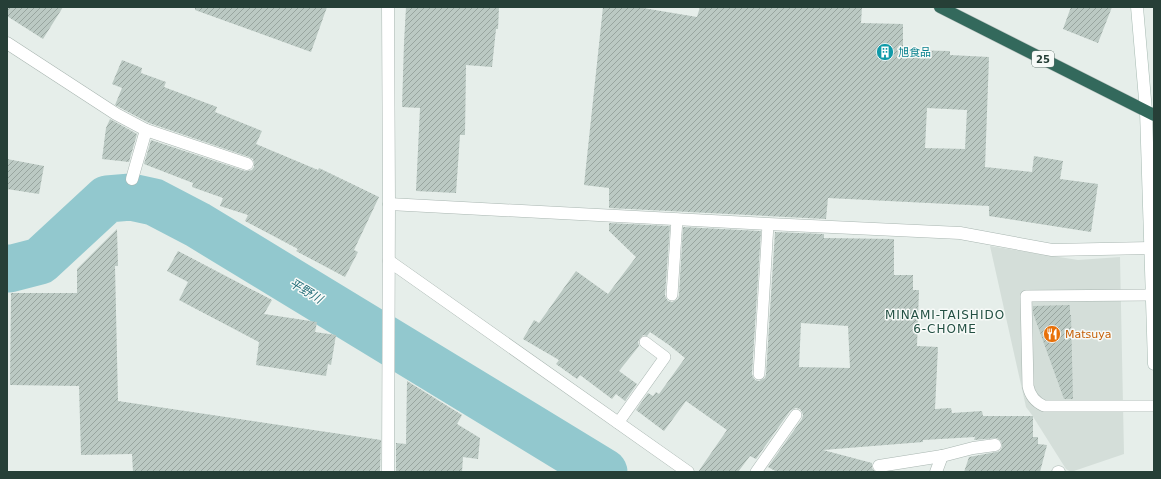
<svg xmlns="http://www.w3.org/2000/svg" width="1161" height="479" font-family="'DejaVu Sans','Noto Sans JP',sans-serif">
  <style>
    .built { fill: #d4ded9 }
    .lines { fill: none; stroke-linecap: round; stroke-linejoin: round }
    .river { stroke: #92c8ce; stroke-width: 47 }
    .building { fill: url(#building-hatch); fill-rule: evenodd }
    .lane-casing { stroke: #a9b6b1; stroke-width: 12 }
    .street-casing { stroke: #a9b6b1; stroke-width: 13 }
    .secondary-casing { stroke: #a5b9b1; stroke-width: 13 }
    .highway-casing { stroke: #c2c9c7; stroke-width: 13 }
    .lane { stroke: #fff; stroke-width: 11 }
    .street { stroke: #fff; stroke-width: 12 }
    .secondary { stroke: #fff; stroke-width: 12 }
    .highway { stroke: #33695c; stroke-width: 12 }
    .labels { text-anchor: middle; dominant-baseline: central; stroke-width: 3; stroke-linejoin: round; paint-order: stroke }
    .shield { fill: #f7faf8; stroke: #657771; stroke-width: 1 }
    .shield-label { font-size: 10px; font-weight: bold; fill: #263f37 }
    .culture-label { font-size: 11px; fill: #0d838f; stroke: #f7faf8; text-anchor: start }
    .food-label { font-size: 11px; fill: #c56008; stroke: #f7faf8; text-anchor: start }
    .water-label { font-size: 12px; font-style: italic; fill: #236d78; stroke: #f7faf8 }
    .neighbourhood-label { font-size: 12px; letter-spacing: 1px; fill: #235043; stroke: #f7faf8 }
  </style>
  <defs>
    <pattern id="building-hatch" width="6" height="6" patternUnits="userSpaceOnUse"><rect width="6" height="6" fill="#bbc9c3"/><path d="M-1 1l2-2M0 6l6-6M5 7l2-2" fill="none" stroke="#98a59f"/></pattern>
  </defs>
  <rect width="100%" height="100%" fill="#e6eeea"/>
  <!-- built -->
  <polygon class="built" points="990,246 1078,260 1120,257 1124,454 1071,472 1066,469 1032,415 1026,407"/>
  <g class="lines">
    <!-- river -->
    <polyline class="river" points="7,268 9,269 40,261 107,199 131,197 154,202 198,225 604,472"/>
  </g>
  <!-- building -->
  <g class="building">
    <polygon points="7,7 63,7 43,39 7,16"/>
    <polygon points="195,7 327,7 311,52 195,10"/>
    <polygon points="406,7 499,7 498,29 496,29 492,67 466,65 465,135 460,135 456,193 416,191 420,108 402,107 404,43"/>
    <path d="M603,7H637L697,17L700,7H862L861,23L903,24V50L950,51V55L989,57L985,167L1032,172L1034,156L1063,161L1060,179L1098,184L1091,232L989,216V206L828,198L826,219L609,208V188L584,185ZM927,108L967,110L965,149L925,148Z"/>
    <polygon points="1071,7 1112,7 1098,43 1063,29"/>
    <polygon points="122,60 142,68 141,73 166,82 164,87 217,107 215,112 262,131 256,144 318,170 319,168 379,197 354,250 358,252 345,277 296,251 298,249 245,221 248,215 220,206 223,198 192,187 193,183 144,164 151,140 245,171 248,171 252,170 254,167 254,163 253,159 249,157 149,123 115,105 122,88 112,84"/>
    <polygon points="110,119 137,134 129,162 102,159 106,128"/>
    <polygon points="7,159 44,166 39,194 7,189"/>
    <path d="M609,223L670,226L665,295L666,298L668,301L672,302L678,299L679,295L683,227L761,231L752,374L753,377L755,380L759,381L765,378L766,374L775,232L824,234V238L894,239V275H913V290H919L917,346L938,347L935,409L951,408L952,413L982,411L983,416H1033V437H1038V444L1047,445L1040,472H964L969,457L996,452L1000,451L1002,447L1001,441L997,438L974,440L975,437L923,440V442L823,450L872,463V468L875,472H777L768,467L802,419L803,415L802,412L800,409L796,408L793,409L790,411L756,459L750,456L738,472H698L727,430L686,401L664,431L636,410L648,393L653,396L656,392L659,394L685,358L669,345L650,332L647,336L643,335L640,338L638,342L639,346L619,371L637,384L625,401L616,394L612,399L580,375L577,379L556,364L559,360L523,339L534,320L539,323L576,271L608,294L636,257L609,231ZM801,323L848,326L850,368L799,367Z"/>
    <polygon points="117,229 118,266 115,266 118,401 381,440 380,472 133,472 132,454 81,455 79,386 10,385 11,293 77,293 77,269"/>
    <polygon points="178,251 272,300 264,314 317,322 315,332 336,335 331,365 328,364 326,376 256,365 259,342 179,300 188,282 167,271"/>
    <polygon points="1070,305 1070,315 1071,315 1073,399 1064,399 1033,313 1033,306"/>
    <polygon points="407,381 462,415 457,424 480,438 478,459 463,457 462,472 396,472 396,443 406,444"/>
  </g>
  <g class="lines">
    <defs>
      <g id="lane">
        <polyline points="672,295 677,219"/>
        <path d="M1152,295L1026,296L1028,386C1030,396 1035,402 1044,406H1154"/>
        <polyline points="759,374 768,224"/>
        <polyline points="618,423 665,357 645,342"/>
        <polyline points="756,472 796,415"/>
      </g>
      <g id="street">
        <polyline points="388,7 389,204 388,472"/>
        <polyline points="7,43 116,114 146,130 247,164"/>
        <polyline points="132,179 146,130"/>
        <polyline points="389,204 768,224 960,233 1052,250 1150,248"/>
        <polyline points="389,261 688,472"/>
        <polyline points="879,466 942,456 973,448 995,445"/>
        <polyline points="936,472 942,456"/>
        <polyline points="1058,472 1059,472"/>
      </g>
      <polyline id="secondary" points="1137,7 1146,111 1154,364"/>
      <polyline id="highway" points="940,7 1154,115"/>
    </defs>
    <!-- lane casing -->
    <use href="#lane" class="lane-casing"/>
    <!-- street casing -->
    <use href="#street" class="street-casing"/>
    <!-- secondary casing -->
    <use href="#secondary" class="secondary-casing"/>
    <!-- highway casing -->
    <use href="#highway" class="highway-casing"/>
    <!-- lane -->
    <use href="#lane" class="lane"/>
    <!-- street -->
    <use href="#street" class="street"/>
    <!-- secondary -->
    <use href="#secondary" class="secondary"/>
    <!-- highway -->
    <use href="#highway" class="highway"/>
  </g>
  <!-- icons -->
  <defs>
    <symbol id="building-disc" viewBox="-11 -11 22 22"><circle r="9.5" fill="#0f9aa8" stroke="#f7faf8"/><path d="M-4-6H4V6H1V3H-1V6H-4ZM-2.5-4.3h1.7v1.8h-1.7ZM.8-4.3h1.7v1.8H.8ZM-2.5-1h1.7V.8h-1.7ZM.8-1h1.7V.8H.8Z" fill="#fff"/></symbol>
    <symbol id="restaurant-disc" viewBox="-11 -11 22 22"><circle r="9.5" fill="#e8710a" stroke="#f7faf8"/><path d="M-5-6h1v4h1v-4h1v4h1v-4h1v5L-1.5 .5V6h-2V.5L-5-1ZM5-6V6H3V1.5H1.5Q1.5-4 5-6Z" fill="#fff"/></symbol>
  </defs>
  <g fill-rule="evenodd">
    <use href="#building-disc" x="875" y="42" width="20" height="20"/>
    <use href="#restaurant-disc" x="1042" y="324" width="20" height="20"/>
  </g>
  <g class="labels">
    <!-- shield labels -->
    <rect class="shield" x="1032" y="51" width="22" height="16" rx="3"/>
    <g class="shield-label">
      <text x="1043" y="59">25</text>
    </g>
    <!-- culture labels -->
    <g class="culture-label">
      <text x="898" y="52">旭食品</text>
    </g>
    <!-- food labels -->
    <g class="food-label">
      <text x="1065" y="334">Matsuya</text>
    </g>
    <!-- water labels -->
    <g class="water-label">
      <text transform="translate(306 291) rotate(31)">平野川</text>
    </g>
    <!-- neighbourhood labels -->
    <g class="neighbourhood-label">
      <text x="945" y="315">MINAMI-TAISHIDO<tspan x="945" dy="14">6-CHOME</tspan></text>
    </g>
  </g>
  <!-- border -->
  <rect width="1161" height="479" fill="none" stroke="#263f37" stroke-width="16"/>
</svg>
